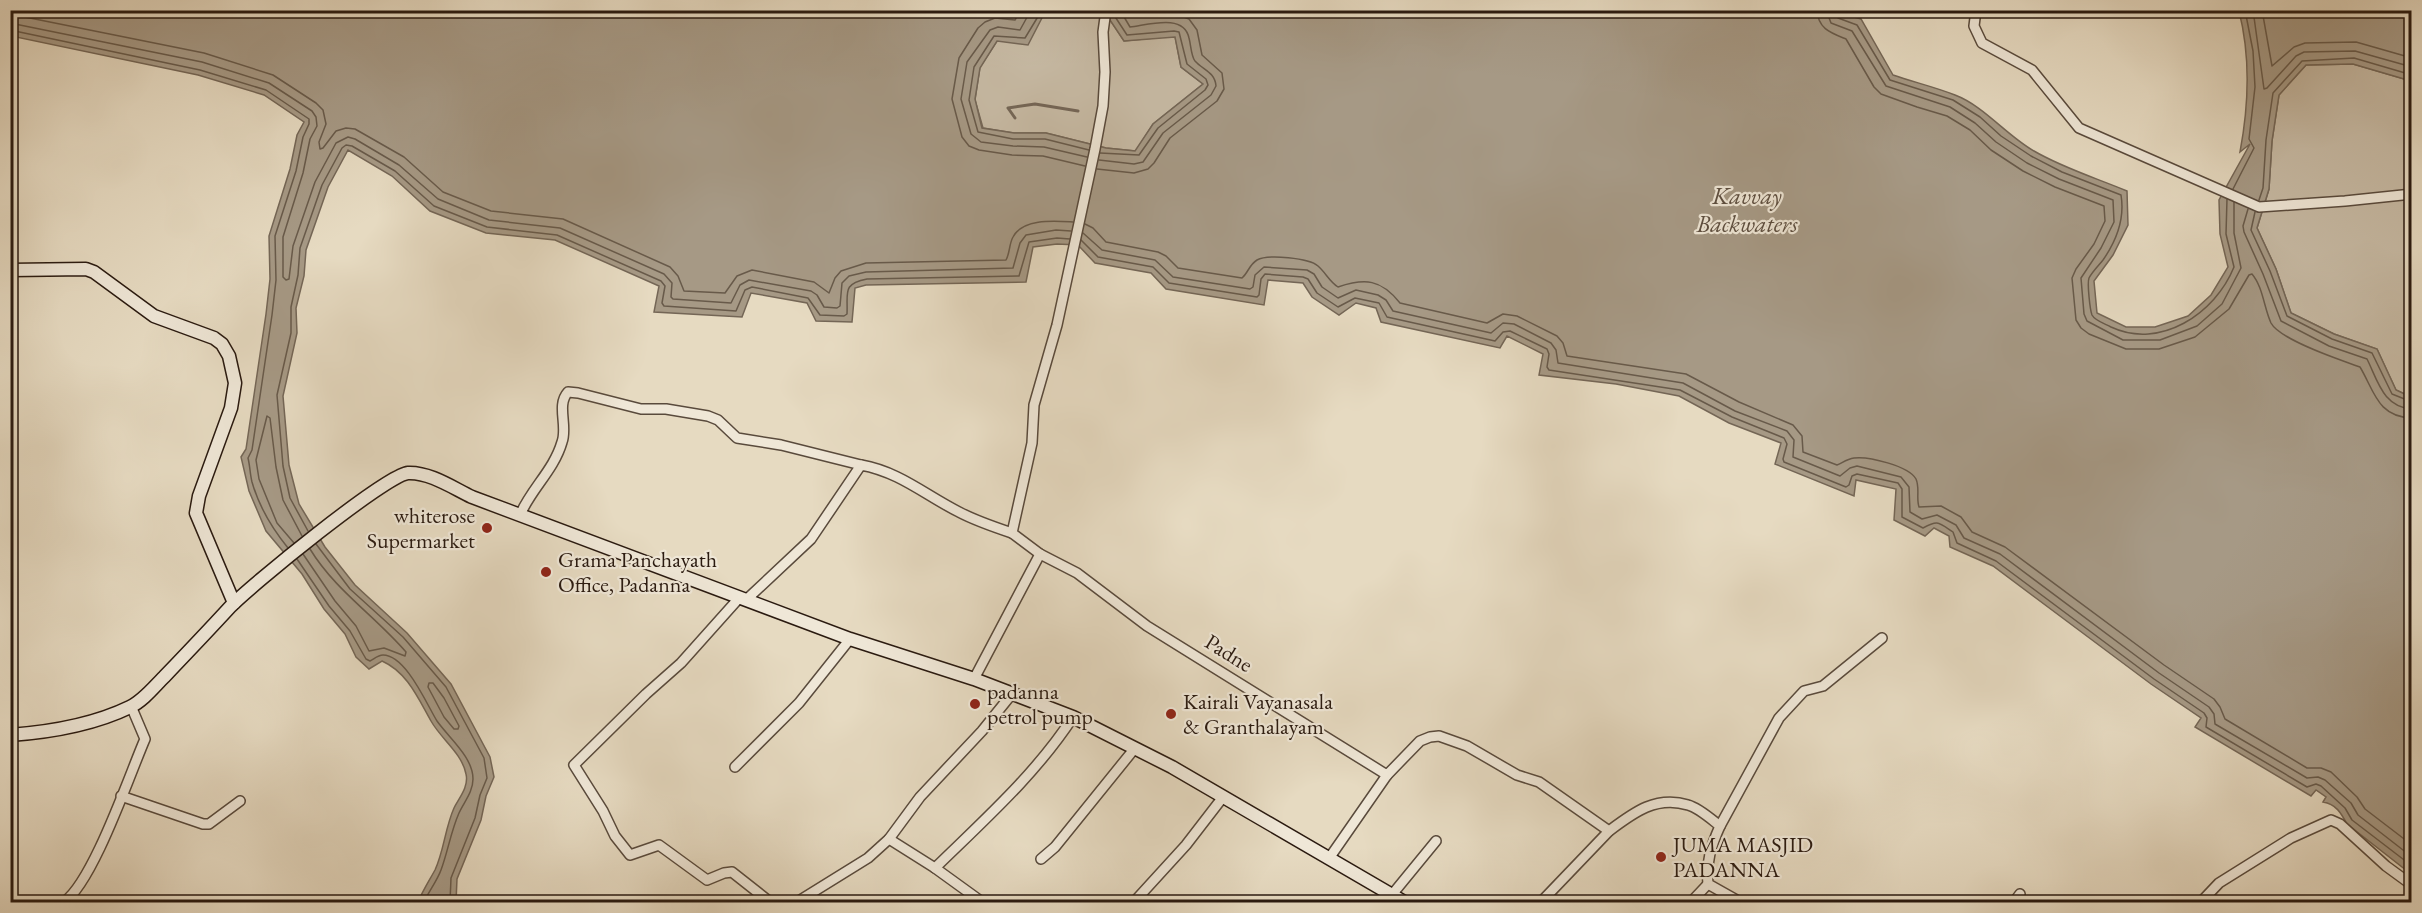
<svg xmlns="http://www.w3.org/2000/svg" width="2422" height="913" font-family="'EB Garamond',serif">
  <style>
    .green { fill: #c6b9a3; stroke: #786a5a; stroke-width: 1.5 }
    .water { fill: #a69985; stroke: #746656; stroke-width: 1.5 }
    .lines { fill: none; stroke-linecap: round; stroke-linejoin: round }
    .shore { stroke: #685a4a; stroke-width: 1.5 }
    .stream { stroke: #746656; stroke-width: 3 }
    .minor-casing { stroke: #594a3c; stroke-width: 12 }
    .secondary-casing { stroke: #2a1a10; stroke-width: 15 }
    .minor { stroke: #efe7d7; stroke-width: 9 }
    .secondary { stroke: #efe7d7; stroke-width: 12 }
    .poi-dot { fill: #8f2418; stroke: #efe7d7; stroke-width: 2 }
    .labels { text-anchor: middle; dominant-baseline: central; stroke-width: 4.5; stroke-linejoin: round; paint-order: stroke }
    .poi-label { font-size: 22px; fill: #2a1a10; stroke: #efe7d7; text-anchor: start }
    .street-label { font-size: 22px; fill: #2a1a10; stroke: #efe7d7 }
    .water-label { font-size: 24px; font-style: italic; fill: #5c4d3f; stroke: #efe7d7 }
  </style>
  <rect width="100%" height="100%" fill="#e6dac1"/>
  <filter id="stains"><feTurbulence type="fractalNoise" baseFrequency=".00333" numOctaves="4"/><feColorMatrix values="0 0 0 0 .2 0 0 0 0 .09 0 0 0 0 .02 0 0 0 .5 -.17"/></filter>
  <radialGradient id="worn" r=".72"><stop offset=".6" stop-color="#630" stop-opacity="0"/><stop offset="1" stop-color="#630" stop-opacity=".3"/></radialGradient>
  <!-- green -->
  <g class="green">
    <polygon points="1084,11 1104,11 1124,41 1175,36 1181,67 1203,84 1153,124 1136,151 1106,148 1046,133 1014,133 983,128 975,100 980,67 997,41 1043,16 1073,14"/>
    <polygon points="2353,64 2411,81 2411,397 2396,390 2377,349 2334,334 2291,313 2276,269 2257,228 2269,189 2272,141 2279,95 2306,65"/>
  </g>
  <!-- water -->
  <path class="water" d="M11,10L1084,11L1073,14L1043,16L1028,45L997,41L980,68L975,99L982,128L1014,133H1046L1106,148L1135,151L1153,124L1203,84L1181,67L1175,37L1124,41L1104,11H1833L1861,19L1893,75C1913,82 1935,87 1955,95C1984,106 2006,135 2034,151C2063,168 2096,178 2127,191L2128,225L2113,255L2094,281L2097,313L2126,327H2155L2188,316L2211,295L2228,267L2220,234L2219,200L2250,144L2240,152C2249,104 2251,58 2239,11H2411V81L2353,64L2306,65L2279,95L2272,141L2269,189L2257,228L2276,269L2291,313L2334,334L2377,349L2396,390L2411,397V874L2347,824C2341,813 2336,804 2323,802L2326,797L2316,790L2311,796L2195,727L2201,718L2151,684L1993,566L1950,547L1949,536L1934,528L1925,536L1894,520L1896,489L1856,480L1854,496L1775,464L1781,443L1729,423L1679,396L1616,384L1539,375L1543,354L1507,336L1500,348L1381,322L1376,308L1356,303L1339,315L1312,297L1303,283L1268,280L1264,305L1166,289L1151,273L1095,263L1078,245L1057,244L1033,247L1026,282L866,285L855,288L852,322L816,321L807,303L751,293L742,317L654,312L659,286L555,240L486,233L430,211L392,176L348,150L328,187L306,250L304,276L296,308L297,333L283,396L289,465L299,504L325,547L355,585L407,633L451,684L490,757L494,777L486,796L481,820L457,879L456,902H418C423,890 429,881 435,870C444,851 445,828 454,808C459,798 469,787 466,774C462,753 441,739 431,721C418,698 407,672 382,661L369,669L356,657L345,634L324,609L302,574L266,531L249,491L241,457L246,449L266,314L270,279L269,236L290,169L297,135L304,122L264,95L198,75L11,36Z"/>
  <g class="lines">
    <!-- shore -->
    <g class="shore">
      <polyline points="1021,10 1015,20 995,18 985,22 978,28 959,58 952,99 962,137 969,146 979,150 1012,155 1043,156 1085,166"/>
      <polyline points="1031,10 1020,30 998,27 990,30 967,62 961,99 971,134 981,142 1013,146 1044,147 1087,157"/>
      <polyline points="1042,10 1025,38 994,36 974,67 969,100 978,132 1013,139 1045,139 1089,150"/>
      <path d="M1817,10C1818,29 1831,33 1846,39L1874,87L1881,94L1917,107L1947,116L1970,130L1991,150L2023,171L2055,187L2104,206L2105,221L2094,244L2076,269L2072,278L2076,320L2081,328L2089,334L2126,349H2159L2195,337L2229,309L2249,275L2252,274C2263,287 2264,308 2271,323C2280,340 2340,360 2360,367C2374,390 2377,417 2412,418"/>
      <polyline points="1826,10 1831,23 1852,31 1886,86 1950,107 1975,123 1996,142 2027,163 2059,179 2113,200 2114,222 2101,248 2081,278 2084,314 2087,321 2123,340 2160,340 2197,326 2222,304 2241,268 2234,233 2234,202"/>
      <path d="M1834,10L1838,18L1857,25L1890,80L1953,100L1980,117L2001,136L2031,156L2062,172L2121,195C2125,219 2117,240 2103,260C2099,265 2092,272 2089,278C2087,283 2090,310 2092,315C2095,321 2106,324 2111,327C2160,350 2215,314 2234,267L2226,234L2227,199"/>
      <polyline points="2253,10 2264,89 2267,88 2296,56 2304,52 2355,51 2412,67"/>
      <polyline points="2262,10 2272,66 2294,47 2305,43 2356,42 2412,58"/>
      <path d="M10,14L204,53L273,75L316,103L323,110L326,124L319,142L320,149L323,148L336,131L346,128L355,129L404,157L443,192L491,211L563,219L670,267L678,276L684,291L725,293L737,276L752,270L814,282L829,293L835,278L841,271L866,263L1006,260C1010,253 1009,244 1013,237C1023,218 1055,221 1073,222"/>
      <polyline points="10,23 202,62 269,83 312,111 316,117 317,126 310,139 303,173 283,237 283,277 286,280 289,279 293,246 315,182 336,143 348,137 355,139 399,165 438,199 489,220 560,228 664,274 672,283 671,297 673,299 731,303 740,285 749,280 811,291 817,295 824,307 837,308 840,306 842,283 849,276 866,272 1013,268 1020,243 1026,235 1056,230 1071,231"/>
      <path d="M10,30L200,70L266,90L309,119V124L303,137L296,171L275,236L276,280L272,315L252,450L248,458C250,466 250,474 252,482C259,507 271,527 288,548"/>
      <polyline points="1100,153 1139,155 1158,128 1205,90 1208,85 1206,79 1187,64 1179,32 1174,31 1127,35 1112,12"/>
      <path d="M1099,160L1134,164L1143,162L1163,133L1211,95L1216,86C1215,72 1203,70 1195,61C1191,56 1191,45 1189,38C1184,13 1148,25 1130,27L1120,10"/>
      <polyline points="1097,169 1134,173 1148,169 1154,163 1170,138 1217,101 1224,89 1222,73 1202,55 1197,30 1189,19 1176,14 1135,17 1130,10"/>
      <polyline points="2233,189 2254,148 2249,139 2255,87 2253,51 2245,10"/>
      <polyline points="2259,200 2263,188 2266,140 2273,93 2302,61 2354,58 2412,75"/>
      <path d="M2248,209L2243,226L2244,232L2263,274L2281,321L2329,346L2367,359C2378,381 2383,407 2412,409"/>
      <polyline points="2255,212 2251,230 2270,271 2287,316 2332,339 2372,353 2392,394 2412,402"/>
      <path d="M1085,224L1093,228L1106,242L1158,252L1166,256L1178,268L1242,278C1248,273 1249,265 1257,260C1268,254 1309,258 1318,266C1326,273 1329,281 1338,287C1365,278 1381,279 1400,303L1487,323L1503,314L1517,316L1557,336L1563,343L1567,356L1686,374L1739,402L1793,425L1802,436L1803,452L1837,465C1842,463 1847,459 1854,458C1868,456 1909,466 1916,479C1920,488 1916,498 1919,507L1941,506L1961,517L1972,532L2005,547L2164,665L2214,699L2220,707L2225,719L2307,768H2321L2331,772L2357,797L2365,809L2412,845"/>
      <polyline points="1083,233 1102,250 1155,260 1173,277 1250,289 1253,287 1255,275 1264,267 1307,270 1314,274 1322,287 1338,298 1356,290 1378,295 1386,300 1393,311 1491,333 1503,323 1514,324 1551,343 1556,350 1558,363 1683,383 1735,411 1787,431 1794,440 1793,457 1840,476 1850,468 1857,466 1901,477 1909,487 1910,512 1922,519 1937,515 1956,525 1964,538 2000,554 2159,673 2209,707 2214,714 2215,724 2307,778 2318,777 2325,780 2351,803 2358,815 2412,857"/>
      <path d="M1081,240L1098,257L1153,267L1169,283L1257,297L1259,295L1261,279L1265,274L1303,277L1308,279L1317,293L1338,307L1355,298L1379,303L1387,317L1495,341L1503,332L1510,331L1547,349L1549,354L1547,367L1549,370L1680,390L1732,417L1784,438L1787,444L1783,459L1784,462L1846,487L1849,485L1852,476L1857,474L1898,483L1902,489V517L1923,528C1938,520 1938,522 1953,532L1957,543L1996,561L2154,679L2204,713L2207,718L2206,727L2307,787L2316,784L2321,786L2345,808L2352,820L2412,866"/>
      <path d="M308,531L290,498L283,466L277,395L291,333V307L298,275L300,248L322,185L342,148L346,145L352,146L395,171L434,206L487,227L557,235L661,281L665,286L662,303L664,306L736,311L745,290L752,287L808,298L820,315L844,316L847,314C848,292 842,284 867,279L1019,276L1029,242L1057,238L1070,239"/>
      <polyline points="294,543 277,523 259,479 256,460 267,416 270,418 276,467 283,500 302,536"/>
      <polyline points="316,544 350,589 403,637 446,687 484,758 487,778 480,795 475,818 451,878 450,902"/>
      <path d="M303,554L335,601L356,626L369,651L384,648L405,656L406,652C375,616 335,590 310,549"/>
      <path d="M297,559L329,606L350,631L366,659L370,661C374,659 378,655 383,655C406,655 427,705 437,721C449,738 473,757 473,779C473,792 464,802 459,813C451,831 448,851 441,870C437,881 429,891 424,902"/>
      <polygon points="429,683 433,683 444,698 459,726 458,729 454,729 444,717 428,687"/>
    </g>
    <!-- stream -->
    <polyline class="stream" points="1015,118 1008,108 1035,104 1078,111"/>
    <defs>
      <g id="minor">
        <path d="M1106,10L1103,32L1105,72L1103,106L1095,149L1057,325L1034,405L1032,443L1012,533L1040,554L1077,573L1147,626L1387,775L1420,741L1430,737L1439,736L1467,746L1517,775L1539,782L1609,831C1633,813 1656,795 1688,805C1699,808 1711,819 1720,826C1711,846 1706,862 1708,884L1740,902"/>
        <polyline points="1976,10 1974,26 1982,43 2032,70 2079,128 2259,207 2345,201 2412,194"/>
        <path d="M520,515C531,489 554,470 562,442C568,426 556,405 568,392L578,393L641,409H666L708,416L718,420L737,438L781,445L861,465"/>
        <polyline points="740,597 681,663 646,694 574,765 603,811 615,836 630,855 659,845 707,880 724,873 732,872 770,902"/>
        <path d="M746,600L811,539L861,465C900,472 925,495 959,512C976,521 994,527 1012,533"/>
        <polyline points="974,679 1040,554"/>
        <polyline points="735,767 799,703 850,639"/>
        <polyline points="121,796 203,824 209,824 240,801"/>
        <polyline points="1720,826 1779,718 1804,691 1823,686 1882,638"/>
        <polyline points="889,839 920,797 982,731 1011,695"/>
        <polyline points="1330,857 1387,775"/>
        <polyline points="1041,859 1055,847 1135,748"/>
        <path d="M935,868C983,821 1036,774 1073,717"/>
        <path d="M64,902C93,882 129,776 145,739L131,706"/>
        <polyline points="797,902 868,858 889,839 935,868 982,902"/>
        <polyline points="1134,902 1186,845 1223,797"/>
        <polyline points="1386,902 1436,841"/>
        <polyline points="1541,902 1609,831"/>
        <polyline points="1691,902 1708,884"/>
        <polyline points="2014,902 2020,894"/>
        <polyline points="2201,902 2219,883 2291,838 2331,820 2340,824 2386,866 2412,885"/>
      </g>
      <g id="secondary">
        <polyline points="10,270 86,269 94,272 154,316 214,338 222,344 229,356 235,383 231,408 199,496 196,513 234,603"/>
        <path d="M10,735C51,732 93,725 130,707C143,701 154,687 164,677C186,654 208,631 230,607C250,586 386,475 408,473C430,472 453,488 472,497L850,639L974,679L1073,717L1172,767L1404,902"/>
      </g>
    </defs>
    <!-- minor casing -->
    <use href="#minor" class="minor-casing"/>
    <!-- secondary casing -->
    <use href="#secondary" class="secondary-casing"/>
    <!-- minor -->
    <use href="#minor" class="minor"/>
    <!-- secondary -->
    <use href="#secondary" class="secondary"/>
  </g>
  <!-- markers -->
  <g class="poi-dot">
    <circle cx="487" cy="528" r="6"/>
    <circle cx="546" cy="572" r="6"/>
    <circle cx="975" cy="704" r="6"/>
    <circle cx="1171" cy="714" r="6"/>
    <circle cx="1661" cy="857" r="6"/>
  </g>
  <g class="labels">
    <!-- poi labels -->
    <g class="poi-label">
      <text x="475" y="515" text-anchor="end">whiterose<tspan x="475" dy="25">Supermarket</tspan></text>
      <text x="558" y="559">Grama Panchayath<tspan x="558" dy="25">Office, Padanna</tspan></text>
      <text x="987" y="691">padanna<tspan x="987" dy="25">petrol pump</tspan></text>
      <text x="1183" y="701">Kairali Vayanasala<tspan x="1183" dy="25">&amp; Granthalayam</tspan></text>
      <text x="1673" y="844">JUMA MASJID<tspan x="1673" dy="25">PADANNA</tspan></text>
    </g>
    <!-- street labels -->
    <g class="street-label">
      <text transform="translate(1229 653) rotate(32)">Padne</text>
    </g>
    <!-- water labels -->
    <g class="water-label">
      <text x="1747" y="195">Kavvay<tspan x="1747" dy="28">Backwaters</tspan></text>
    </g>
  </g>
  <!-- margin -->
  <rect width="2422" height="913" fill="none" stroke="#e6dac1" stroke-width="36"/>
  <rect x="12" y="12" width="2398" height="889" fill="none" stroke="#2a1a10" stroke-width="3"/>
  <rect x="18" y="18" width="2386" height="877" fill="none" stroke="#2a1a10" stroke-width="1.5"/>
  <rect width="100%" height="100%" filter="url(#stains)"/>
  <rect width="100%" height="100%" fill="url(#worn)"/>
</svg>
